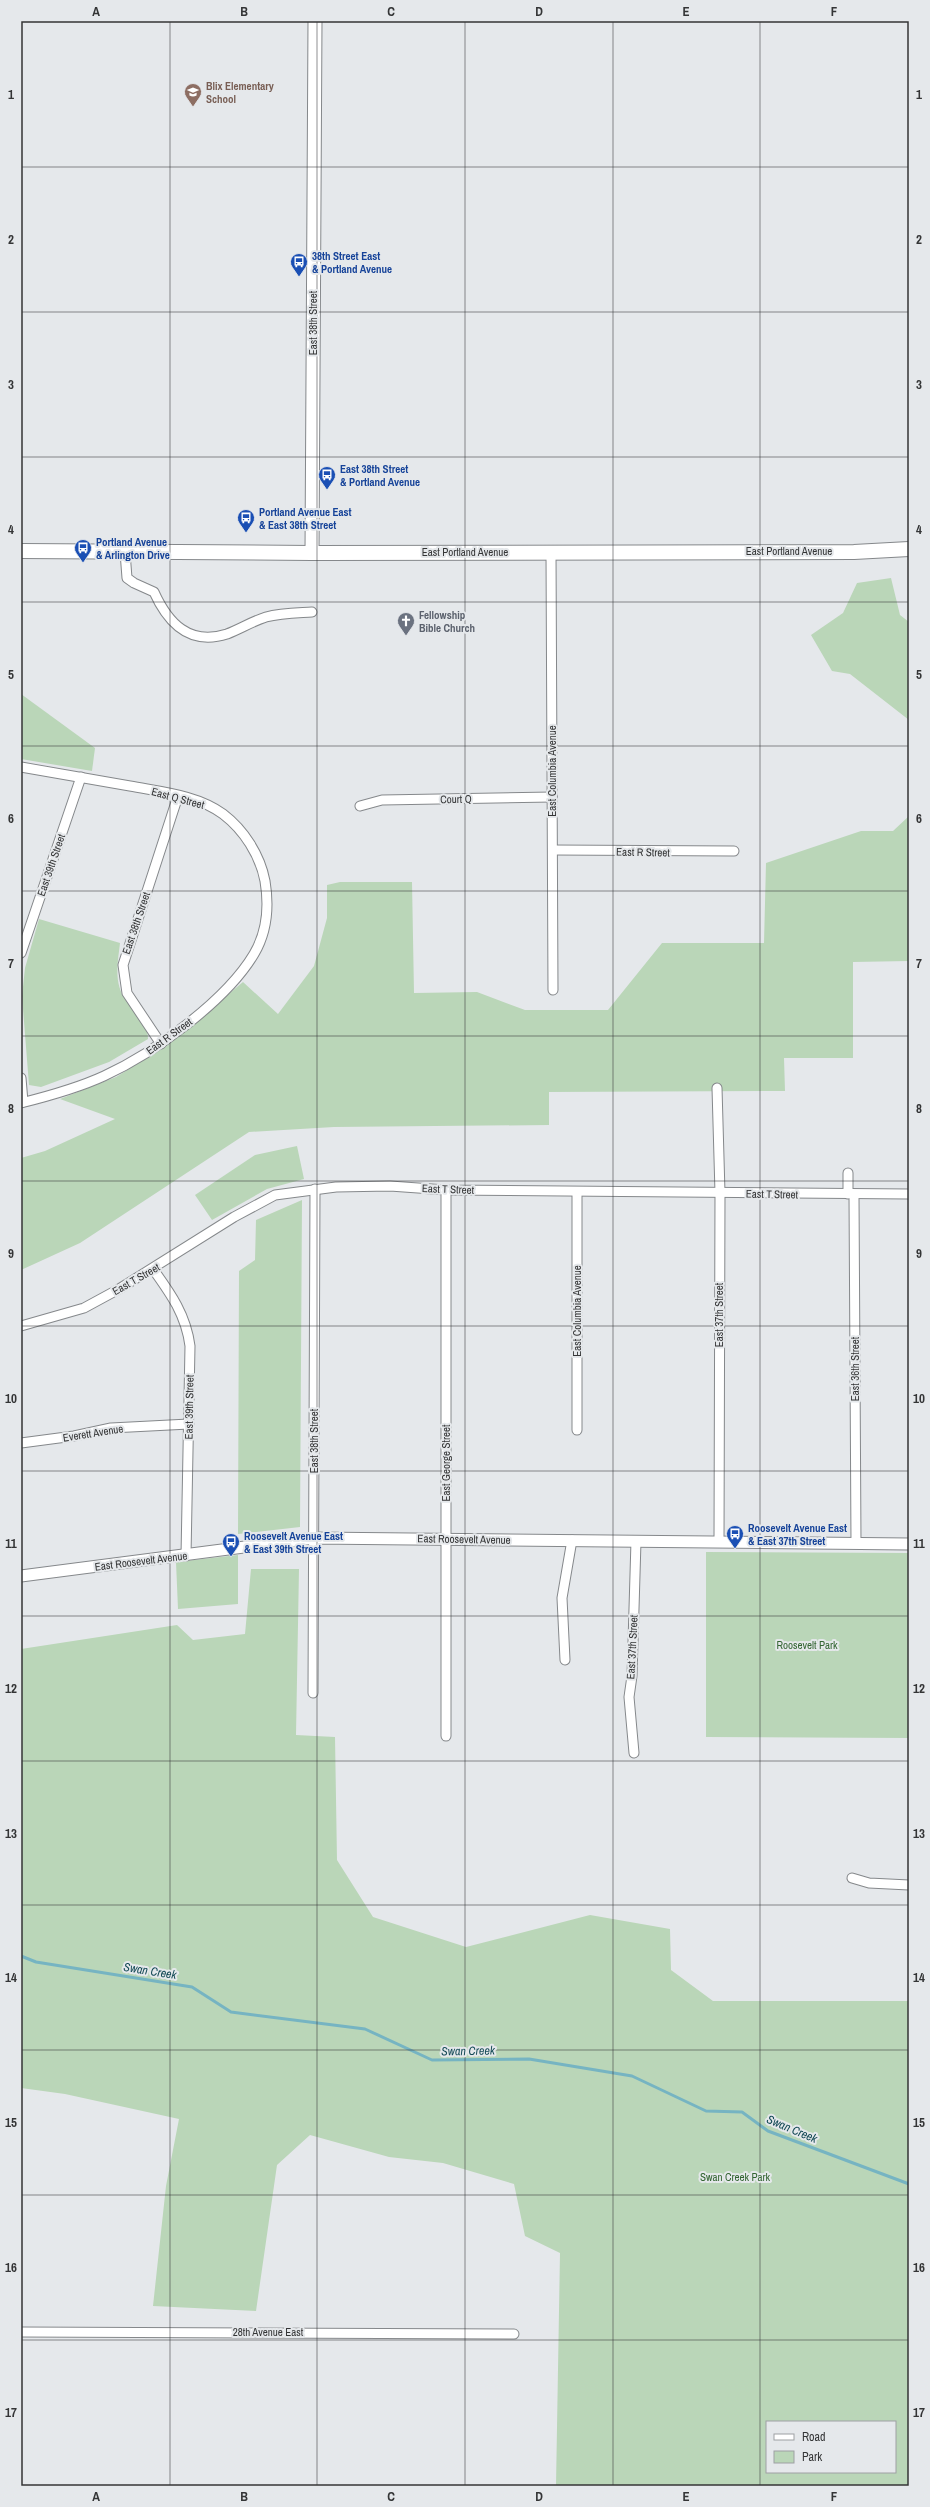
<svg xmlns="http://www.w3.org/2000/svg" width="930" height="2507" font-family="'Archivo Narrow',sans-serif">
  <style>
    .green { fill: #bad6b8; fill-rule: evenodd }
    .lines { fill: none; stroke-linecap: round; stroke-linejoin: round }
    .stream { stroke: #76b4c2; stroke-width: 3 }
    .minor-casing { stroke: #85888b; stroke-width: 11 }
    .tertiary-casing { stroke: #85888b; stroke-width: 13 }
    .secondary-casing { stroke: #85888b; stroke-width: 15 }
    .primary-casing { stroke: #85888b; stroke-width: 16 }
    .minor { stroke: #fff; stroke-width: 9 }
    .tertiary { stroke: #fff; stroke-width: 11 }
    .secondary { stroke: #fff; stroke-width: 13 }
    .primary { stroke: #fff; stroke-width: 14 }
    .grid { fill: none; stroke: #343536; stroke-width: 1; stroke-opacity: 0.55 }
    .labels { text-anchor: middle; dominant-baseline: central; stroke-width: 4; stroke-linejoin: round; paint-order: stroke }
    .education-label { font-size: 11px; font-weight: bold; fill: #785e54; stroke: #e5e8eb; text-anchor: start }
    .transit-label { font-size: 11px; font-weight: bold; fill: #164399; stroke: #e5e8eb; text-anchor: start }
    .street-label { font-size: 11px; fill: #343536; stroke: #e5e8eb }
    .worship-label { font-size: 11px; font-weight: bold; fill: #5b616d; stroke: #e5e8eb; text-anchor: start }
    .park-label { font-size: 11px; fill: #336532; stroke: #e5e8eb }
    .water-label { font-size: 12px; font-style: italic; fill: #134955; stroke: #e5e8eb }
    .neatline { fill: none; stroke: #343536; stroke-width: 1.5 }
    .grid-label { font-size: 13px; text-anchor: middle; font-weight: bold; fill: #343536 }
  </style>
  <rect width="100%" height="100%" fill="#e5e8eb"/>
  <!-- green -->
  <g class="green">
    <polygon points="891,578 900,615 909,622 909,720 850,674 832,671 811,635 843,613 857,583"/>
    <polygon points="21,694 95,748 92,771 21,759"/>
    <polygon points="909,816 909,961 853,962 853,1058 784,1058 785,1091 549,1092 549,1125 334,1127 249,1132 80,1243 21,1270 21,1158 45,1151 115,1119 60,1099 116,1077 168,1045 243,982 278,1014 314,966 327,918 327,885 340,882 412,882 414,993 477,992 525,1010 608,1010 662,943 764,943 766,863 861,831 893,831"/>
    <path d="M39,919L120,943C118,961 114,979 123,996C132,1010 148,1022 148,1039L109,1062L41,1087L29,1085L22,996L25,968Z"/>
    <polygon points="297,1146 304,1179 267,1189 212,1220 195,1195 255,1155"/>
    <polygon points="302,1200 300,1527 238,1534 239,1271 255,1260 256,1220"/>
    <polygon points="706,1552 909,1553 909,1738 706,1737"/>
    <polygon points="238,1555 238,1604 178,1609 176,1562"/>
    <path d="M251,1569H299L296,1735L335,1737L337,1860L373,1917L466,1947L590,1915L670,1929L671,1970L713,2001H909V2486H556L560,2253L525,2236L514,2184L443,2163L389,2157L310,2135L277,2165L256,2311L153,2306L166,2186L179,2119L65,2094L21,2088V1649L177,1625L193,1640L245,1634ZM767,2422H895V2472H767Z"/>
  </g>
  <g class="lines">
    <!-- stream -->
    <polyline class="stream" points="21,1956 36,1962 192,1987 231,2012 365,2029 432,2060 529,2059 632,2076 706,2111 742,2112 768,2131 909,2184"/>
    <defs>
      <g id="minor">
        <path d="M125,552L127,578L134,583L154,592C168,623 189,646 227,634C240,629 253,621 266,617C281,613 296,613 312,612"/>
        <polyline points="551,552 553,990"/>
        <path d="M21,767C57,773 94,780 130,786C161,792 197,795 223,814C244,830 260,855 265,881C269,905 267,932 254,954C226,1001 154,1053 104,1076C78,1088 49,1096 21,1103"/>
        <polyline points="360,806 382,800 552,797"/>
        <polyline points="553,850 734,851"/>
        <polyline points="21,953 81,777"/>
        <polyline points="161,1044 127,993 123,965 178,796"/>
        <polyline points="21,1078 23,1102"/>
        <polyline points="717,1088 720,1193 719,1542"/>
        <polyline points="848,1173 848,1194"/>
        <polyline points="577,1192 577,1430"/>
        <polyline points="854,1195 856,1543"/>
        <path d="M153,1269C171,1294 186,1315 190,1346L186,1556"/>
        <polyline points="21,1326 84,1308 119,1289 234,1217 275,1195 336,1187 390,1186 446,1190 909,1194"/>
        <polyline points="21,1443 74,1436 111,1428 189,1424"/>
        <polyline points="565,1660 562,1598 572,1540"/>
        <polyline points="313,1693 315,1189"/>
        <polyline points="446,1736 446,1190"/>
        <polyline points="634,1753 629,1697 632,1676 636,1541"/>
        <polyline points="852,1878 869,1883 909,1885"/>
        <polyline points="21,2332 514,2334"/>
      </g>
      <polyline id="tertiary" points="21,1576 314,1538 909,1544"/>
      <polyline id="secondary" points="312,553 315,21"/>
      <polyline id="primary" points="21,551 312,553 854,552 909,549"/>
    </defs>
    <!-- minor casing -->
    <use href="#minor" class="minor-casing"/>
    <!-- tertiary casing -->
    <use href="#tertiary" class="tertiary-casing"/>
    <!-- secondary casing -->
    <use href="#secondary" class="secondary-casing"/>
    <!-- primary casing -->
    <use href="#primary" class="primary-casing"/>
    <!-- minor -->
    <use href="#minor" class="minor"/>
    <!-- tertiary -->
    <use href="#tertiary" class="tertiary"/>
    <!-- secondary -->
    <use href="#secondary" class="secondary"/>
    <!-- primary -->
    <use href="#primary" class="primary"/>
  </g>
  <!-- grid -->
  <path class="grid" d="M170,21V2486M317,21V2486M465,21V2486M613,21V2486M760,21V2486M21,167H909M21,312H909M21,457H909M21,602H909M21,746H909M21,891H909M21,1036H909M21,1181H909M21,1326H909M21,1471H909M21,1616H909M21,1761H909M21,1905H909M21,2050H909M21,2195H909M21,2340H909"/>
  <!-- icons -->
  <defs>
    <symbol id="school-pin" viewBox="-11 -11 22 30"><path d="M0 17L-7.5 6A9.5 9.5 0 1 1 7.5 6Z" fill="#8d6e63" stroke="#e5e8eb"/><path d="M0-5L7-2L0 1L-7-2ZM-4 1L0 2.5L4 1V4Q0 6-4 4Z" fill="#fff"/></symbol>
    <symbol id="bus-pin" viewBox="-11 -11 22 30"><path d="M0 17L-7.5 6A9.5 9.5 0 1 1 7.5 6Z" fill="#1a4fb4" stroke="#e5e8eb"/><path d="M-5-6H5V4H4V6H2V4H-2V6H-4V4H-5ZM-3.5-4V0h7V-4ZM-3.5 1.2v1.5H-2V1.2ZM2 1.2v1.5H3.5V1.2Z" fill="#fff"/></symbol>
    <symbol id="church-pin" viewBox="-11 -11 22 30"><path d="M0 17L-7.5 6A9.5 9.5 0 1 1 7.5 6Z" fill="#6b7280" stroke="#e5e8eb"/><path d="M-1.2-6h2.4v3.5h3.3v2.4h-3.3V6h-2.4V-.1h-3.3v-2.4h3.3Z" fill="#fff"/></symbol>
  </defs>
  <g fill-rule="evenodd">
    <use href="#school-pin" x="183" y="82" width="20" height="27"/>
    <use href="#bus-pin" x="289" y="252" width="20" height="27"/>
    <use href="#bus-pin" x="317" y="465" width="20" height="27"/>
    <use href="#bus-pin" x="236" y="508" width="20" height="27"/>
    <use href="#bus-pin" x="73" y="538" width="20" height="27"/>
    <use href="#church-pin" x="396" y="611" width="20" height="27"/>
    <use href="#bus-pin" x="725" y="1524" width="20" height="27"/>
    <use href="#bus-pin" x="221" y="1532" width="20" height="27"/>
  </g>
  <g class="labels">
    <!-- education labels -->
    <g class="education-label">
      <text x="206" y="86">Blix Elementary<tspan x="206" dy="13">School</tspan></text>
    </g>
    <!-- transit labels -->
    <g class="transit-label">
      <text x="312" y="256">38th Street East<tspan x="312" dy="13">&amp; Portland Avenue</tspan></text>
      <text x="340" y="469">East 38th Street<tspan x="340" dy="13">&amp; Portland Avenue</tspan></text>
      <text x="259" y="512">Portland Avenue East<tspan x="259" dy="13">&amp; East 38th Street</tspan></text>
      <text x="96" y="542">Portland Avenue<tspan x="96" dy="13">&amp; Arlington Drive</tspan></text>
      <text x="748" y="1528">Roosevelt Avenue East<tspan x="748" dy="13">&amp; East 37th Street</tspan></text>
      <text x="244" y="1536">Roosevelt Avenue East<tspan x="244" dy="13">&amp; East 39th Street</tspan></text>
    </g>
    <!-- street labels -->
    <g class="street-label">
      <text transform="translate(313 323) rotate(-90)">East 38th Street</text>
      <text x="789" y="551">East Portland Avenue</text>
      <text x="465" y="552">East Portland Avenue</text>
      <text transform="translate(552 771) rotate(-90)">East Columbia Avenue</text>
      <text transform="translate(178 798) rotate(15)">East Q Street</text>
      <text transform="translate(456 799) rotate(-1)">Court Q</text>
      <text transform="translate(643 852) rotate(1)">East R Street</text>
      <text transform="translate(51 865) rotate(-71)">East 39th Street</text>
      <text transform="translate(136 923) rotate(-71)">East 38th Street</text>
      <text transform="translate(169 1036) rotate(-36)">East R Street</text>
      <text transform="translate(448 1189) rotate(2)">East T Street</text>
      <text transform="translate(772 1194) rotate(1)">East T Street</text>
      <text transform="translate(136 1279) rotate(-30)">East T Street</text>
      <text transform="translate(577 1311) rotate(-90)">East Columbia Avenue</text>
      <text transform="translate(719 1315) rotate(-90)">East 37th Street</text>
      <text transform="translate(855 1369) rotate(-90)">East 36th Street</text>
      <text transform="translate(189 1407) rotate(-89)">East 39th Street</text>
      <text transform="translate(93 1433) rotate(-9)">Everett Avenue</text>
      <text transform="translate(314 1441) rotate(-90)">East 38th Street</text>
      <text transform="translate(446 1463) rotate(-90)">East George Street</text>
      <text transform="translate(464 1539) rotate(1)">East Roosevelt Avenue</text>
      <text transform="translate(141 1561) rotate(-7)">East Roosevelt Avenue</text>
      <text transform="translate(632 1647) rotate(-87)">East 37th Street</text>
      <text x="268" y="2332">28th Avenue East</text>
    </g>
    <!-- worship labels -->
    <g class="worship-label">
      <text x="419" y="615">Fellowship<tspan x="419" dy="13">Bible Church</tspan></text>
    </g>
    <!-- park labels -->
    <g class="park-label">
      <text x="807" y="1645">Roosevelt Park</text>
      <text x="735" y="2177">Swan Creek Park</text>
    </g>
    <!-- water labels -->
    <g class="water-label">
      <text transform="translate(150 1971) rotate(9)">Swan Creek</text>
      <text transform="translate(468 2051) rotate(-1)">Swan Creek</text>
      <text transform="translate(792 2129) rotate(23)">Swan Creek</text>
    </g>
  </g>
  <!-- border -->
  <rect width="930" height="2507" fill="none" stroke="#e5e8eb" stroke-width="44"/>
  <!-- legend -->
  <rect x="766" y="2421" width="130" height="52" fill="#e5e8eb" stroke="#9ea0a3"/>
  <rect x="774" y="2434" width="20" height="6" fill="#ffffff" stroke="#9ea0a3"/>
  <text x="802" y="2441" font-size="12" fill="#343536">Road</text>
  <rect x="774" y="2451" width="20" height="12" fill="#bad6b8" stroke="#9ea0a3"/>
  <text x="802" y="2461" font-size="12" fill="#343536">Park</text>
  <rect x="22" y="22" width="886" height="2463" class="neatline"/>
  <g class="grid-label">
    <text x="96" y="16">A</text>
    <text x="244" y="16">B</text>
    <text x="391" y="16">C</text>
    <text x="539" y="16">D</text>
    <text x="686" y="16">E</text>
    <text x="834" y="16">F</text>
    <text x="11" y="99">1</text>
    <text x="919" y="99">1</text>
    <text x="11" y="244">2</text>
    <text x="919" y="244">2</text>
    <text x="11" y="389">3</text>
    <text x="919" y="389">3</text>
    <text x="11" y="534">4</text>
    <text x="919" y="534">4</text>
    <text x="11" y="679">5</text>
    <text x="919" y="679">5</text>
    <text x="11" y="823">6</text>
    <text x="919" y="823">6</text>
    <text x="11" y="968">7</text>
    <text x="919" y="968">7</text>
    <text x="11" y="1113">8</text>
    <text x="919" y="1113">8</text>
    <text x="11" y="1258">9</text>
    <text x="919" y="1258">9</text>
    <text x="11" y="1403">10</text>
    <text x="919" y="1403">10</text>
    <text x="11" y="1548">11</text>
    <text x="919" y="1548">11</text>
    <text x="11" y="1693">12</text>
    <text x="919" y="1693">12</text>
    <text x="11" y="1838">13</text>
    <text x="919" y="1838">13</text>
    <text x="11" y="1982">14</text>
    <text x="919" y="1982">14</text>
    <text x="11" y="2127">15</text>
    <text x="919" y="2127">15</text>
    <text x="11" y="2272">16</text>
    <text x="919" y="2272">16</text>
    <text x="11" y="2417">17</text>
    <text x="919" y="2417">17</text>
    <text x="96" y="2501">A</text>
    <text x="244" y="2501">B</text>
    <text x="391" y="2501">C</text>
    <text x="539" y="2501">D</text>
    <text x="686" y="2501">E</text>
    <text x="834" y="2501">F</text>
  </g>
</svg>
